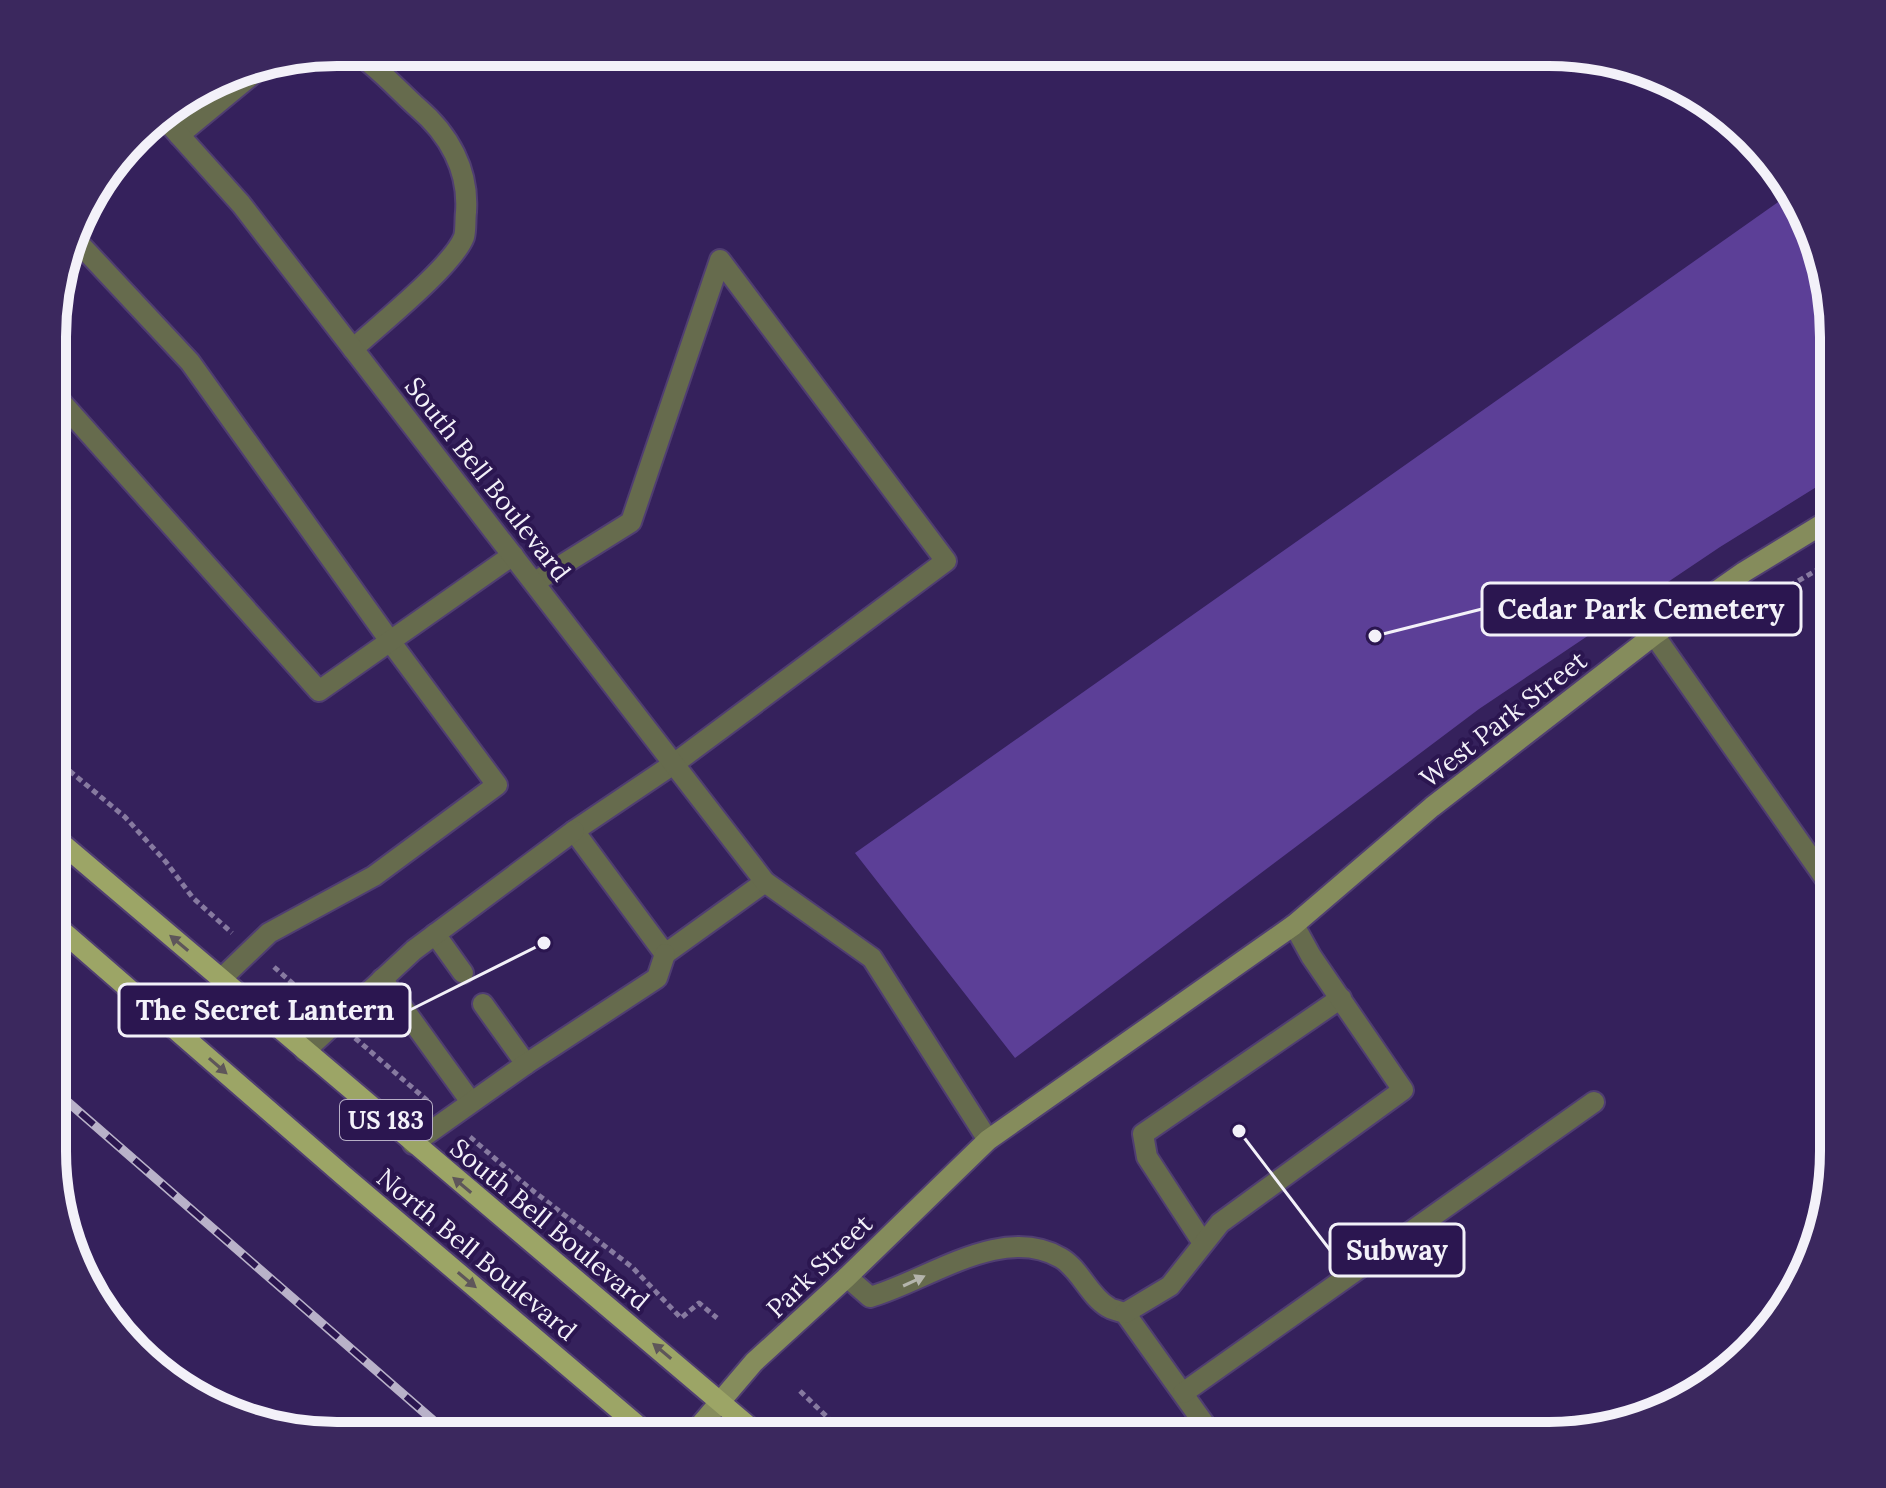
<svg xmlns="http://www.w3.org/2000/svg" width="1886" height="1488" font-family="Lora,serif">
  <style>
    .green { fill: #5c3f97 }
    .lines { fill: none; stroke-linecap: round; stroke-linejoin: round }
    .lane-casing { stroke: #503e72; stroke-width: 24 }
    .street-casing { stroke: #503e72; stroke-width: 24 }
    .secondary-casing { stroke: #503e72; stroke-width: 24 }
    .primary-casing { stroke: #503e72; stroke-width: 24 }
    .path { stroke: #877aa0; stroke-width: 5; stroke-dasharray: 6 4; stroke-linecap: butt }
    .lane { stroke: #666b4d; stroke-width: 20 }
    .street { stroke: #666b4d; stroke-width: 20 }
    .secondary { stroke: #858c5c; stroke-width: 20 }
    .primary { stroke: #9ca566; stroke-width: 20 }
    .rail-casing { stroke: #b9b2c9; stroke-width: 9 }
    .rail { stroke: #2b1650; stroke-width: 6; stroke-dasharray: 18; stroke-linecap: butt }
    .oneway { fill: #5e565a }
    .oneway2 { fill: #b4b5ac }
    .labels { text-anchor: middle; dominant-baseline: central; stroke-width: 8; stroke-linejoin: round; paint-order: stroke }
    .shield { fill: #2b1650; stroke: #b7afc6; stroke-width: 2 }
    .shield-label { font-size: 24px; font-weight: bold; fill: #f3f1f9 }
    .street-label { font-size: 26px; fill: #f3f1f9; stroke: #2b1650 }
    .rim { fill: none; stroke: #f3f1f9; stroke-width: 10 }
    .leader { fill: none; stroke: #f3f1f9; stroke-width: 3 }
    .callout-dot { fill: #f3f1f9; stroke: #2b1650; stroke-width: 3 }
    .callout { fill: #2b1650; stroke: #f3f1f9; stroke-width: 3 }
    .callout-label { font-size: 28px; text-anchor: middle; font-weight: bold; fill: #f3f1f9 }
  </style>
  <rect width="100%" height="100%" fill="#35215c"/>
  <!-- green -->
  <polygon class="green" points="1791,193 1805,211 1834,337 1834,476 1720,547 1479,709 1015,1058 855,853"/>
  <g class="lines">
    <defs>
      <g id="lane">
        <path d="M353,52C369,58 401,93 417,107C449,134 469,170 466,212C465,220 466,230 464,237C453,266 379,325 353,349"/>
        <polyline points="179,135 265,64"/>
        <polyline points="75,239 190,362 390,641 497,785 374,876 269,933 221,979"/>
        <polyline points="54,394 319,691 513,555"/>
        <polyline points="535,582 631,522 720,260 946,561 675,763 574,831 665,954 765,882"/>
        <polyline points="435,934 463,973"/>
        <polyline points="382,979 471,1102"/>
        <polyline points="483,1004 526,1064"/>
        <polyline points="305,1051 414,950 574,831"/>
        <polyline points="413,1144 526,1064 657,978 665,954"/>
        <polyline points="1203,1243 1147,1157 1143,1134 1341,998"/>
        <path d="M847,1277L870,1297C927,1281 1002,1223 1061,1258C1080,1269 1089,1296 1108,1307C1112,1310 1120,1311 1125,1313L1213,1436"/>
        <polyline points="1125,1313 1170,1286 1220,1223 1403,1090 1311,956 1294,925"/>
        <polyline points="1183,1393 1594,1102"/>
      </g>
      <g id="street">
        <polyline points="162,116 241,204 765,882 872,958 988,1140"/>
        <polyline points="1654,635 1834,891"/>
      </g>
      <polyline id="secondary" points="691,1436 754,1362 847,1277 988,1140 1294,925 1432,807 1654,635 1744,572 1834,517"/>
      <g id="primary">
        <polyline points="53,836 760,1436"/>
        <polyline points="53,923 344,1176 650,1436"/>
      </g>
    </defs>
    <!-- lane casing -->
    <use href="#lane" class="lane-casing"/>
    <!-- street casing -->
    <use href="#street" class="street-casing"/>
    <!-- secondary casing -->
    <use href="#secondary" class="secondary-casing"/>
    <!-- primary casing -->
    <use href="#primary" class="primary-casing"/>
    <!-- path -->
    <g class="path">
      <polyline points="1781,591 1834,560"/>
      <polyline points="54,758 125,817 166,862 193,898 232,933"/>
      <polyline points="274,967 317,1005"/>
      <polyline points="355,1038 429,1102"/>
      <polyline points="470,1137 528,1187 632,1267 681,1318 699,1303 717,1318"/>
      <polyline points="800,1391 847,1436"/>
    </g>
    <!-- lane -->
    <use href="#lane" class="lane"/>
    <!-- street -->
    <use href="#street" class="street"/>
    <!-- secondary -->
    <use href="#secondary" class="secondary"/>
    <!-- primary -->
    <use href="#primary" class="primary"/>
    <defs>
      <polyline id="rail" points="53,1089 450,1435"/>
    </defs>
    <!-- rail casing -->
    <use href="#rail" class="rail-casing"/>
    <!-- rail -->
    <use href="#rail" class="rail"/>
  </g>
  <!-- one-way arrows -->
  <defs><path id="oneway-solid" d="M-6-.8H1V-3.2L6.5 0L1 3.2V.8H-6Z" transform="scale(2)"/></defs>
  <g class="oneway">
    <use href="#oneway-solid" transform="translate(179 943) rotate(-140)"/>
    <use href="#oneway-solid" transform="translate(218 1066) rotate(41)"/>
    <use href="#oneway-solid" transform="translate(462 1185) rotate(-140)"/>
    <use href="#oneway-solid" transform="translate(467 1280) rotate(40)"/>
    <use href="#oneway-solid" transform="translate(662 1351) rotate(-140)"/>
  </g>
  <use class="oneway2" href="#oneway-solid" transform="translate(914 1281) rotate(-25)"/>
  <g class="labels">
    <!-- shield labels -->
    <rect class="shield" x="340" y="1100" width="92" height="40" rx="6"/>
    <g class="shield-label">
      <text x="386" y="1120">US 183</text>
    </g>
    <!-- street labels -->
    <g class="street-label">
      <text transform="translate(488 479) rotate(52)">South Bell Boulevard</text>
      <text transform="translate(1503 719) rotate(-38)">West Park Street</text>
      <text transform="translate(550 1224) rotate(40)">South Bell Boulevard</text>
      <text transform="translate(477 1254) rotate(40)">North Bell Boulevard</text>
      <text transform="translate(819 1266) rotate(-44)">Park Street</text>
    </g>
  </g>
  <!-- crop -->
  <path d="M0 0H1886V1488H0ZM337 66H1549A271 271 0 0 1 1820 337V1151A271 271 0 0 1 1549 1422H337A271 271 0 0 1 66 1151V337A271 271 0 0 1 337 66Z" fill="#3b285e" fill-rule="evenodd"/>
  <path class="rim" d="M337 66H1549A271 271 0 0 1 1820 337V1151A271 271 0 0 1 1549 1422H337A271 271 0 0 1 66 1151V337A271 271 0 0 1 337 66Z"/>
  <!-- callouts -->
  <path class="leader" d="M1375 636L1482 609M544 943L410 1010M1239 1131L1330 1250"/>
  <g class="callout-dot">
    <circle cx="1375" cy="636" r="8"/>
    <circle cx="544" cy="943" r="8"/>
    <circle cx="1239" cy="1131" r="8"/>
  </g>
  <g class="callout">
    <rect x="1482" y="583" width="319" height="52" rx="8"/>
    <rect x="119" y="984" width="291" height="52" rx="8"/>
    <rect x="1330" y="1224" width="134" height="52" rx="8"/>
  </g>
  <g class="callout-label">
    <text x="1641" y="619">Cedar Park Cemetery</text>
    <text x="265" y="1020">The Secret Lantern</text>
    <text x="1397" y="1260">Subway</text>
  </g>
</svg>
